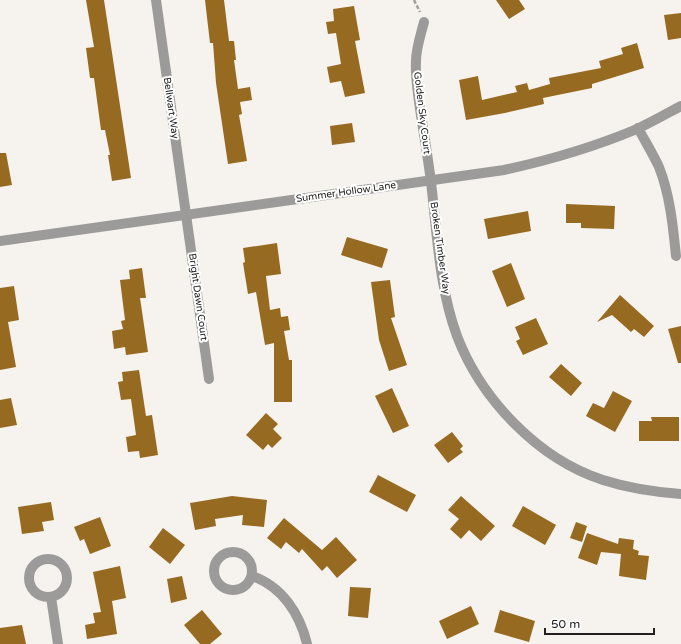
<svg xmlns="http://www.w3.org/2000/svg" width="681" height="644" font-family="'Varela Round',sans-serif">
  <style>
    .building { fill: #976a21 }
    .lines { fill: none; stroke-linecap: round; stroke-linejoin: round }
    .path { stroke: #a2a09c; stroke-width: 2.5; stroke-dasharray: 4 2; stroke-linecap: butt }
    .minor { stroke: #9d9b99; stroke-width: 10 }
    .labels { text-anchor: middle; dominant-baseline: central; stroke-width: 4; stroke-linejoin: round; paint-order: stroke }
    .street-label { font-size: 10px; fill: #22211f; stroke: #fff }
  </style>
  <rect width="100%" height="100%" fill="#f6f3ee"/>
  <!-- building -->
  <g class="building">
    <polygon points="86,0 104,0 131,178 112,181 108,155 110,155 105,130 101,130 94,78 90,78 86,48 94,47"/>
    <polygon points="205,0 224,0 229,41 234,41 236,60 234,60 238,89 250,87 252,100 240,102 242,114 239,115 247,161 228,164 216,83 213,43 210,43"/>
    <polygon points="496,0 519,0 525,9 509,19"/>
    <polygon points="354,6 360,40 355,41 365,93 345,97 341,81 330,83 327,67 341,64 336,33 328,34 326,22 334,21 333,9"/>
    <polygon points="681,13 681,38 668,40 664,15"/>
    <polygon points="637,43 644,68 592,84 592,88 543,98 544,104 505,113 466,120 459,80 478,76 482,100 517,92 515,86 527,83 529,90 550,84 549,78 601,68 599,61 623,54 621,48"/>
    <polygon points="352,123 355,142 332,145 330,126"/>
    <polygon points="0,153 6,153 12,185 0,187"/>
    <polygon points="566,204 615,206 614,229 581,228 581,223 566,223"/>
    <polygon points="528,211 531,231 488,239 484,219"/>
    <polygon points="347,237 388,249 382,268 341,255"/>
    <polygon points="277,243 281,274 266,276 270,310 280,308 281,317 288,316 290,330 284,331 289,360 292,360 292,402 274,402 274,343 265,345 256,292 248,294 243,263 245,262 243,248"/>
    <polygon points="511,263 525,299 507,307 492,271"/>
    <polygon points="142,268 146,298 140,298 148,352 126,355 125,347 114,349 112,331 123,329 121,321 125,320 120,280 130,279 129,270"/>
    <polygon points="390,280 395,317 391,318 407,365 389,371 379,340 371,282"/>
    <polygon points="14,286 19,320 8,322 16,367 0,370 0,288"/>
    <polygon points="620,295 654,326 644,337 634,329 631,332 612,315 597,322"/>
    <polygon points="536,318 548,344 523,355 516,341 520,339 515,327"/>
    <polygon points="681,326 681,363 678,363 668,329"/>
    <polygon points="561,364 582,383 571,396 549,377"/>
    <polygon points="139,370 146,416 152,415 158,455 140,458 139,451 128,452 126,437 136,435 131,399 121,400 118,382 123,381 122,372"/>
    <polygon points="392,388 409,426 393,433 375,396"/>
    <polygon points="613,391 632,401 615,432 586,416 593,403 604,408"/>
    <polygon points="11,398 17,425 0,428 0,400"/>
    <polygon points="266,413 278,424 273,429 282,438 272,448 268,444 263,450 246,435"/>
    <polygon points="651,417 679,417 679,441 639,441 639,421 652,421"/>
    <polygon points="452,432 463,446 460,449 463,452 448,463 434,445"/>
    <polygon points="378,475 416,495 407,512 369,492"/>
    <polygon points="232,496 267,500 264,527 242,525 243,515 215,519 216,526 195,530 190,503"/>
    <polygon points="461,496 495,526 481,541 469,530 461,539 450,529 459,519 448,510"/>
    <polygon points="51,502 54,520 42,522 44,531 22,534 18,507"/>
    <polygon points="523,506 556,525 545,545 512,526"/>
    <polygon points="100,517 111,546 90,554 84,539 80,541 74,527"/>
    <polygon points="284,518 322,550 336,537 357,560 337,578 327,566 322,571 302,549 299,553 286,542 281,549 267,538"/>
    <polygon points="576,522 587,526 582,542 570,538"/>
    <polygon points="163,528 185,545 170,564 149,547"/>
    <polygon points="587,533 618,544 619,538 634,540 633,549 639,551 638,555 649,556 646,580 619,576 621,554 601,552 597,565 578,558"/>
    <polygon points="120,566 126,598 112,601 117,634 87,639 85,625 95,623 93,613 101,612 93,572"/>
    <polygon points="182,576 187,599 171,603 167,579"/>
    <polygon points="350,587 371,588 368,618 348,616"/>
    <polygon points="471,606 479,624 447,639 439,621"/>
    <polygon points="202,610 222,634 210,644 200,644 184,625"/>
    <polygon points="500,610 535,621 529,642 494,632"/>
    <polygon points="22,625 26,644 0,644 0,628"/>
  </g>
  <g class="lines">
    <!-- path -->
    <polyline class="path" points="414,0 420,12"/>
    <!-- minor -->
    <g class="minor">
      <polyline points="156,0 209,379"/>
      <path d="M424,22C421,34 416,48 416,61C415,77 418,93 420,109C424,134 428,158 431,182C437,233 439,287 457,336C481,399 538,459 603,480C628,488 654,492 681,494"/>
      <path d="M638,128C645,141 653,154 659,167C670,195 673,226 676,256"/>
      <path d="M0,241L504,170C550,160 594,147 637,129C652,122 666,114 681,106"/>
      <circle cx="233" cy="571" r="19"/>
      <circle cx="48" cy="578" r="19"/>
      <path d="M252,576C282,586 300,614 307,644"/>
      <polyline points="51,597 58,644"/>
    </g>
  </g>
  <g class="labels">
    <!-- street labels -->
    <g class="street-label">
      <text transform="translate(171 108) rotate(82)">Bellwart Way</text>
      <text transform="translate(422 113) rotate(83)">Golden Sky Court</text>
      <text transform="translate(346 192) rotate(-8)">Summer Hollow Lane</text>
      <text transform="translate(440 248) rotate(82)">Broken Timber Way</text>
      <text transform="translate(198 297) rotate(82)">Bright Dawn Court</text>
    </g>
  </g>
  <!-- scale -->
  <path d="M545 628v6h109v-6" fill="none" stroke="#22211f" stroke-width="2"/>
  <text x="551" y="628" font-size="12" fill="#22211f" stroke="#ffffff" stroke-width="3" paint-order="stroke">50 m</text>
</svg>
